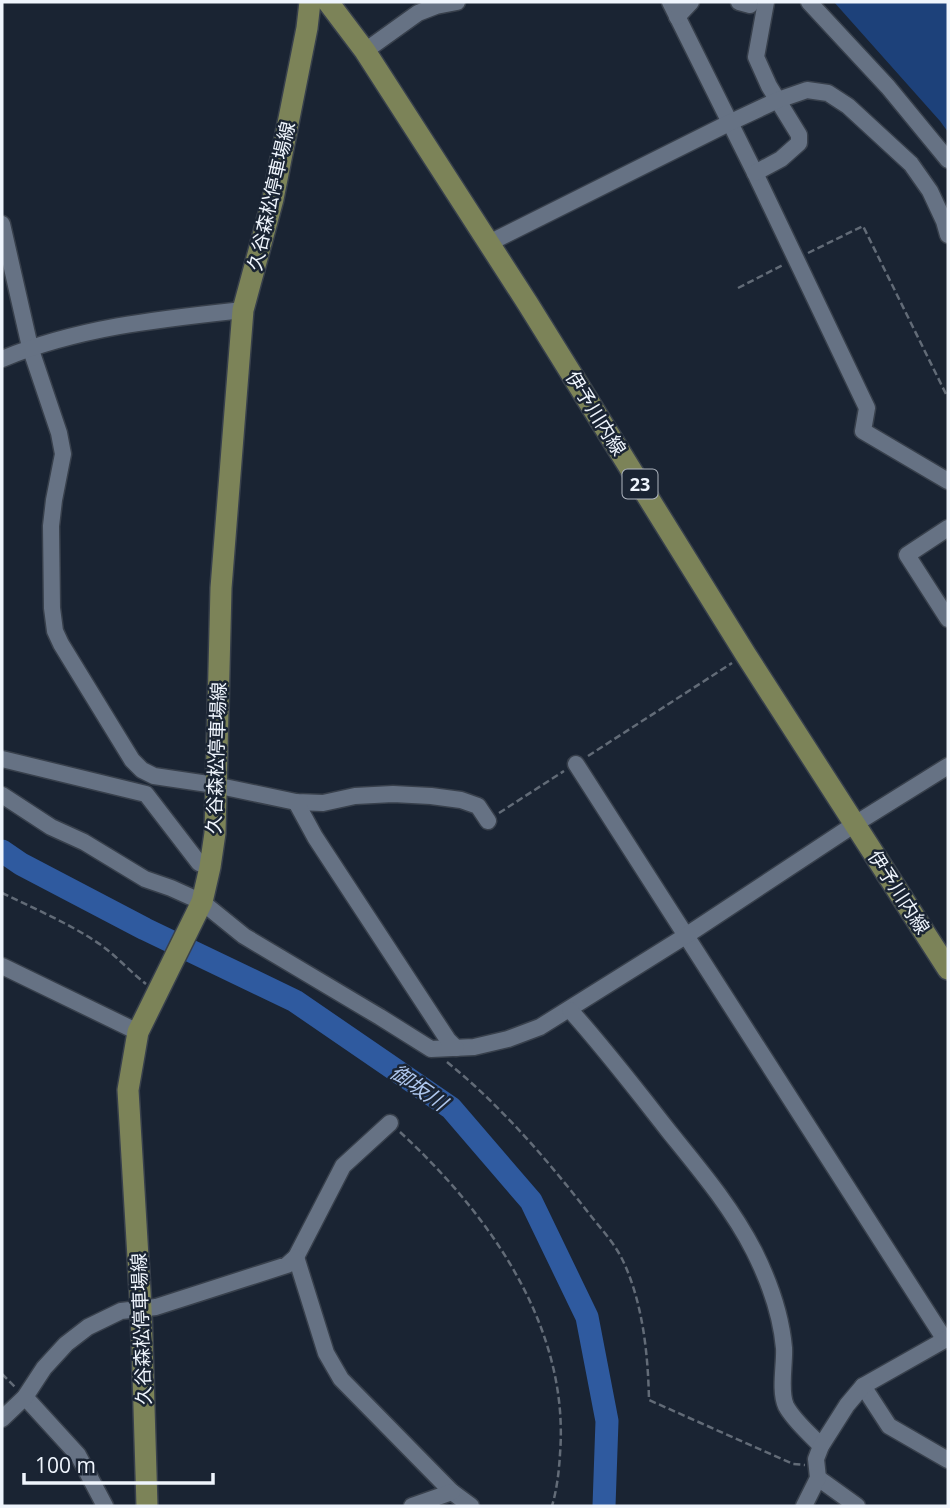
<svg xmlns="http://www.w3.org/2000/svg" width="950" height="1508" font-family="'Open Sans','Noto Sans JP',sans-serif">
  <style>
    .green { fill: #1d417a }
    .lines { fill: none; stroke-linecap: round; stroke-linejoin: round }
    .river { stroke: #2f5a9f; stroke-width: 23 }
    .minor-casing { stroke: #38404c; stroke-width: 19 }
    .major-casing { stroke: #38404c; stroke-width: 24 }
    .path { stroke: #626b77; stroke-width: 2.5; stroke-dasharray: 7 3.5; stroke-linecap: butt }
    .minor { stroke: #667284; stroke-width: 16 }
    .major { stroke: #7c8358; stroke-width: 21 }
    .labels { text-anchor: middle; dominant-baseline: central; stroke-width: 5; stroke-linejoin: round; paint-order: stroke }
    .shield { fill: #1a2433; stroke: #afb6c0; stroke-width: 2 }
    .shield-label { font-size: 18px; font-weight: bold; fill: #eff5fd }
    .street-label { font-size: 19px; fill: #eff5fd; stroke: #1a2433 }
    .water-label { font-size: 21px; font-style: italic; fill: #aec6ed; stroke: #1a2433 }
  </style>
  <rect width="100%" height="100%" fill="#1a2433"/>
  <!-- green -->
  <polygon class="green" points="834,2 948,2 948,132 940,121"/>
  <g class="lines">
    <!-- river -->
    <polyline class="river" points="2,851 21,864 145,929 295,1001 451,1108 531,1201 587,1317 607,1421 604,1506"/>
    <defs>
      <g id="minor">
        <polyline points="670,2 755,173 867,408 863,431 948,481"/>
        <polyline points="739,2 750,5"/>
        <polyline points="809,2 888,87 948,160"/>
        <polyline points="677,17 691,2"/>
        <polyline points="365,51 418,13 436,6 457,2"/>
        <polyline points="755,173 781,159 799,143 799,135 769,86 756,57 766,2"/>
        <polyline points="2,224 30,347 59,433 63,454 54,500 51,526 52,608 55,631 61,644 132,760 142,770 154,776 215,785 296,802 323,803 355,796 393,794 431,796 461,800 478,806 488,821"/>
        <polyline points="489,243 729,123 778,100 807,90 828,93 848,106 911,164 930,191 944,221 948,235"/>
        <path d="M2,359C80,327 160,319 243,310"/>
        <polyline points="948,528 907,555 948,619"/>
        <polyline points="2,759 146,794 199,863 210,867"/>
        <polyline points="576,764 945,1340"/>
        <polyline points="2,795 51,827 84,842 145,879 171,888 202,902 244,936 380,1017 431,1049 474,1047 508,1039 540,1027 687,935 855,824 948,766"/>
        <polyline points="296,802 315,837 448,1040 456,1048"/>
        <polyline points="2,966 138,1032"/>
        <path d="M570,1010C606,1050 638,1092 671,1134C701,1171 732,1208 754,1251C769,1281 781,1314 784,1348C785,1364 779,1391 786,1406C794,1421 810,1434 821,1446"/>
        <polyline points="296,1257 343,1166 390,1123"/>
        <polyline points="863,1386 889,1426 948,1460"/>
        <polyline points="25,1397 78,1455 105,1506"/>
        <polyline points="2,1419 25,1397 44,1368 66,1344 88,1327 121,1311 156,1307 287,1265 296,1257 326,1353 341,1379 452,1492 471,1506"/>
        <polyline points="818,1478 857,1506"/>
        <polyline points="412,1506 452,1492"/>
        <polyline points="804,1506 818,1478 816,1459 821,1446 847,1405 863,1386 948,1338"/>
      </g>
      <g id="major">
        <polyline points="328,2 365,51 528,304 746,655 948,969"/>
        <polyline points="147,1506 141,1308 128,1090 138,1032 202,902 210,867 215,833 221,588 243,310 273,199 307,28 310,2"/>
      </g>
    </defs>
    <!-- minor casing -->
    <use href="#minor" class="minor-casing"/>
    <!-- major casing -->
    <use href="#major" class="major-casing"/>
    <!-- path -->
    <g class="path">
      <polyline points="808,253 863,226 946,394"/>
      <polyline points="738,288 783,265"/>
      <polyline points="588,756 732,663"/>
      <polyline points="499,813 564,771"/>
      <path d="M2,893C33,908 66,922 95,941C114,953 128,970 146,984"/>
      <path d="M447,1062C500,1105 545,1157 587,1211C600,1228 615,1243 624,1263C643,1305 648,1354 649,1400L793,1464L805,1465"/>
      <path d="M400,1132C489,1214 570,1327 560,1454C559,1471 557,1489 552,1506"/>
      <polyline points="2,1374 15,1387"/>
    </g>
    <!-- minor -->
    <use href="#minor" class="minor"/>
    <!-- major -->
    <use href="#major" class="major"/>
  </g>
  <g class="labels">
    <!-- shield labels -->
    <rect class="shield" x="622.5" y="469.5" width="35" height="29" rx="5"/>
    <g class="shield-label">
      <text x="640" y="484">23</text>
    </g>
    <!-- street labels -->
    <g class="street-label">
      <text transform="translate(271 196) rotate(-77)">久谷森松停車場線</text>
      <text transform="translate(596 413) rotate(58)">伊予川内線</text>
      <text transform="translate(216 758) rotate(-88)">久谷森松停車場線</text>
      <text transform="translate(899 892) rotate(57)">伊予川内線</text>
      <text transform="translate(141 1329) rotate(-92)">久谷森松停車場線</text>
    </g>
    <!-- water labels -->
    <g class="water-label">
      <text transform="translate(419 1087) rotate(35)">御坂川</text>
    </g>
  </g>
  <!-- border -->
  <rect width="950" height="1508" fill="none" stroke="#eff5fd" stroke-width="7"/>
  <!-- scale -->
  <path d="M24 1473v10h189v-10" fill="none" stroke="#eff5fd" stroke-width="3.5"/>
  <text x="35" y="1473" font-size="21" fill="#eff5fd" stroke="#1a2433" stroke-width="5" paint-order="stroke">100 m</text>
</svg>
